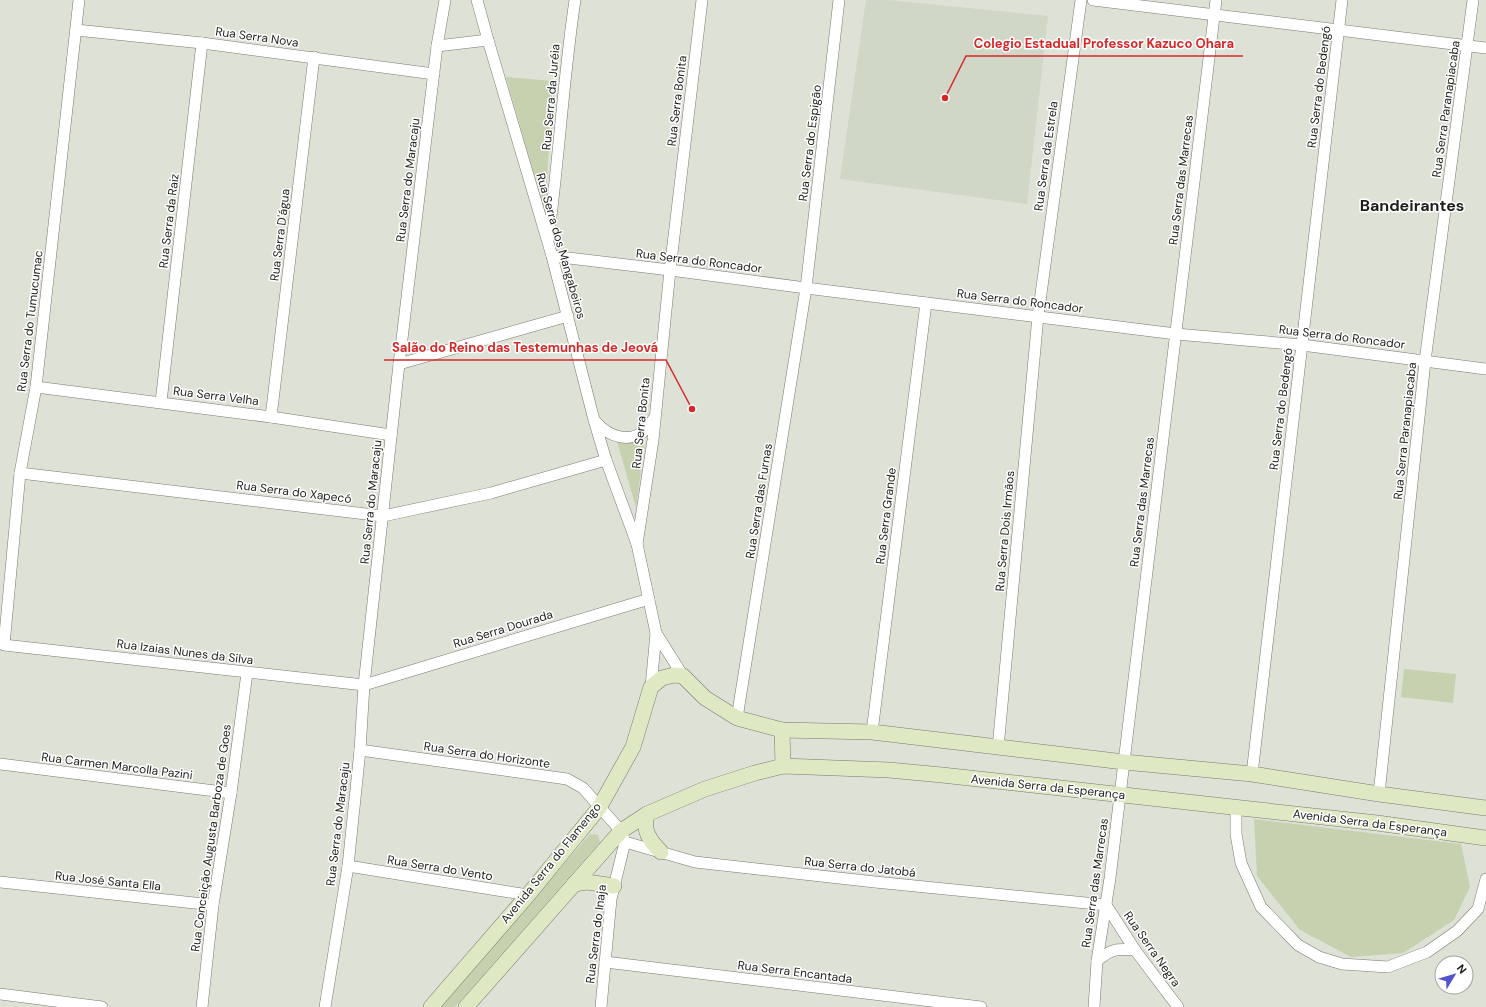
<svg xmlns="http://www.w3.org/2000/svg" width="1486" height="1007" font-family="'DM Sans',sans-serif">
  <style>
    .built { fill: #d0d7c6 }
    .green { fill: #c6d1af }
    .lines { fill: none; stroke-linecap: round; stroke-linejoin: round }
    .street-casing { stroke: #777a71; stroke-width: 12 }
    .secondary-casing { stroke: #777a71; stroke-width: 16 }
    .street { stroke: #fff; stroke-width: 11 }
    .secondary { stroke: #dee8c2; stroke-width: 15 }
    .labels { text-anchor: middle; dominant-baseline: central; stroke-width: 3; stroke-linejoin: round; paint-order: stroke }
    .street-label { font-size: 12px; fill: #1d1f1b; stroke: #fff }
    .district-label { font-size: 16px; font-weight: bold; fill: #1d1f1b; stroke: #fff }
    .leader { fill: none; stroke: #d62828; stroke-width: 1.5 }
    .callout-dot { fill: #d62828; stroke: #fff; stroke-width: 1.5 }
    .callout-label { font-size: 13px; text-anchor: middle; font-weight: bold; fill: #d62828; stroke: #fff; stroke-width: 3; stroke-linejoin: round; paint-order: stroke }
  </style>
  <rect width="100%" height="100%" fill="#dde1d6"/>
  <!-- built -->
  <polygon class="built" points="866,0 889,0 1048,16 1027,204 840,179"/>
  <!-- green -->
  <g class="green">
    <polygon points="506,77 553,81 545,212"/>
    <polygon points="645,440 636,508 617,441"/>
    <polygon points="1404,669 1456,674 1453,703 1401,697"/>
    <polygon points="1254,819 1461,844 1470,887 1454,920 1403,953 1351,957 1300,930 1257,876"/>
    <polygon points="590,834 598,835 600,842 455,1007 441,1007"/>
  </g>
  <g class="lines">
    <defs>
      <g id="street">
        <polyline points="79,0 36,387 20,473 4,645 364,685 649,599"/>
        <polyline points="477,0 488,40 552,256 594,420 606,460 637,544"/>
        <polyline points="1093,0 1486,48"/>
        <polyline points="76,30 202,43 434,74"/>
        <polyline points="437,46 488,40"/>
        <path d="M548,240C559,160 563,80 575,0"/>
        <polyline points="552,256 670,270 806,288 1176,334 1302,345 1486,369"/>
        <polyline points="399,364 568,316"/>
        <polyline points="36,387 271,417 391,435"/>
        <polyline points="161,402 202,43"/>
        <polyline points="271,417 314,57"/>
        <path d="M595,421C608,437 632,445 647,428C650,425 652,421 654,418"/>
        <polyline points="20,473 383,516 491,493 606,460"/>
        <polyline points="656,633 683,676"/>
        <polyline points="651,687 656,633 637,544 653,440 670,270 702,0"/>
        <polyline points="737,718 806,288 839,0"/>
        <polyline points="872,732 926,303"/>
        <polyline points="998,748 1038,316 1081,0"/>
        <polyline points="360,750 567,779 583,788 621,831 625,842 695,862 875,882 1106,905 1135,950 1178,1007"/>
        <polyline points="0,764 231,793"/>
        <polyline points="1252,774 1342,0"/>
        <polyline points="1379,794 1425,361 1473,0"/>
        <polyline points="1236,808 1236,834 1241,863 1261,907 1298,945 1319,957 1342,964 1388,967 1427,952 1457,931 1478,909 1486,879"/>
        <polyline points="348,866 528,895"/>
        <polyline points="0,882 213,905"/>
        <path d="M1097,961C1112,948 1117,949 1135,950"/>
        <polyline points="605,962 981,1007"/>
        <polyline points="0,994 102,1007"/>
        <polyline points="202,1007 213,905 231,793 247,673"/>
        <polyline points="325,1007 348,866 360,750 364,685 399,364 437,46 445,0"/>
        <polyline points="601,1007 611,899 625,842"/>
        <polyline points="1094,1007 1097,961 1110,878 1216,0"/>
      </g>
      <g id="secondary">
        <polyline points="782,730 783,766"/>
        <path d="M647,814C642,830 650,841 661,852"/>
        <polyline points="574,884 587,882 614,886"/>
        <polyline points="431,1007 528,895 599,808 633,747 651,687 662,678 674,675 683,676 705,698 737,718 782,730 872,732 1124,762 1252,774 1379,794 1486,808"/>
        <polyline points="466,1007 621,831 647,814 705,789 755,773 783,766 889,770 942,775 1377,823 1486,838"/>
      </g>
    </defs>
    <!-- street casing -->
    <use href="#street" class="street-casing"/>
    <!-- secondary casing -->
    <use href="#secondary" class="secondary-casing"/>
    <!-- street -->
    <use href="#street" class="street"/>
    <!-- secondary -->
    <use href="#secondary" class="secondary"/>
  </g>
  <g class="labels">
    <!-- street labels -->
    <g class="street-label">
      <text transform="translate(257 37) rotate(8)">Rua Serra Nova</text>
      <text transform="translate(1319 87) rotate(-83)">Rua Serra do Bedengó</text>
      <text transform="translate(551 97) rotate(-85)">Rua Serra da Juréia</text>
      <text transform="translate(677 101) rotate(-83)">Rua Serra Bonita</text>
      <text transform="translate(1446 109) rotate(-82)">Rua Serra Paranapiacaba</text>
      <text transform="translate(810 143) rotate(-83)">Rua Serra do Espigão</text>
      <text transform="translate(1046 156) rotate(-82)">Rua Serra da Estrela</text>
      <text transform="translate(408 180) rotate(-83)">Rua Serra do Maracaju</text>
      <text transform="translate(1181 180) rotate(-83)">Rua Serra das Marrecas</text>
      <text transform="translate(169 221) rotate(-83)">Rua Serra da Raiz</text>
      <text transform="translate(280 235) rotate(-83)">Rua Serra D'água</text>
      <text transform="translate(561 246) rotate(74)">Rua Serra dos Mangabeiros</text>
      <text transform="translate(699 261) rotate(7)">Rua Serra do Roncador</text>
      <text transform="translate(1020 301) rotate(7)">Rua Serra do Roncador</text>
      <text transform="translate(30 321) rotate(-83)">Rua Serra do Tumucumac</text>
      <text transform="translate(1342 337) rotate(7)">Rua Serra do Roncador</text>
      <text transform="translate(216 396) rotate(7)">Rua Serra Velha</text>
      <text transform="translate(1281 409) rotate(-83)">Rua Serra do Bedengó</text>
      <text transform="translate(641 423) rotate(-84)">Rua Serra Bonita</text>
      <text transform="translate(1405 431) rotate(-84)">Rua Serra Paranapiacaba</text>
      <text transform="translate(294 492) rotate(7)">Rua Serra do Xapecó</text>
      <text transform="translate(759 501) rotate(-81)">Rua Serra das Furnas</text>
      <text transform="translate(371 502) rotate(-84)">Rua Serra do Maracaju</text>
      <text transform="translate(1142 502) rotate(-83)">Rua Serra das Marrecas</text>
      <text transform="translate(886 516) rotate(-83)">Rua Serra Grande</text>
      <text transform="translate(1005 531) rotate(-85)">Rua Serra Dois Irmãos</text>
      <text transform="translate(503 629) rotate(-17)">Rua Serra Dourada</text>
      <text transform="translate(185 652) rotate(7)">Rua Izaias Nunes da Silva</text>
      <text transform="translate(487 755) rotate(8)">Rua Serra do Horizonte</text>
      <text transform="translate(117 766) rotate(7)">Rua Carmen Marcolla Pazini</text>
      <text transform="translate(1048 787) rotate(6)">Avenida Serra da Esperança</text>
      <text transform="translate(1370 823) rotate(7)">Avenida Serra da Esperança</text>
      <text transform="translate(338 824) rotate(-83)">Rua Serra do Maracaju</text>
      <text transform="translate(211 838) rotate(-82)">Rua Conceição Augusta Barboza de Goes</text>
      <text transform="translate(551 863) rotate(-51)">Avenida Serra do Flamengo</text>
      <text transform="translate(860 867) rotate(6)">Rua Serra do Jatobá</text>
      <text transform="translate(440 868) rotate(9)">Rua Serra do Vento</text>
      <text transform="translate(108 881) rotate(6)">Rua José Santa Ella</text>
      <text transform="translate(1095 883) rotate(-82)">Rua Serra das Marrecas</text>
      <text transform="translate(596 934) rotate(-83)">Rua Serra do Inaja</text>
      <text transform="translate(1152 949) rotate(55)">Rua Serra Negra</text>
      <text transform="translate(795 972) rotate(7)">Rua Serra Encantada</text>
    </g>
    <!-- district labels -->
    <g class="district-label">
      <text x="1412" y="205">Bandeirantes</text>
    </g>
  </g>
  <!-- callouts -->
  <path class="leader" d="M945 98L966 56H1243M692 409L666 360H384"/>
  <g class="callout-dot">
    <circle cx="945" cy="98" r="4"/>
    <circle cx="692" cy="409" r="4"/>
  </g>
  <g class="callout-label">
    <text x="1104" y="48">Colegio Estadual Professor Kazuco Ohara</text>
    <text x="525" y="352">Salão do Reino das Testemunhas de Jeová</text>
  </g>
  <!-- north arrow -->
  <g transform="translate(1454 975) rotate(52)"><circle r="19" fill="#ffffff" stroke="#a5a5a4"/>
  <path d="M0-3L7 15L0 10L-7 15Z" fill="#5455cc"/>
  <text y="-6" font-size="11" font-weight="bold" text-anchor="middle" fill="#1d1f1b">N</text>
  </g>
</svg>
